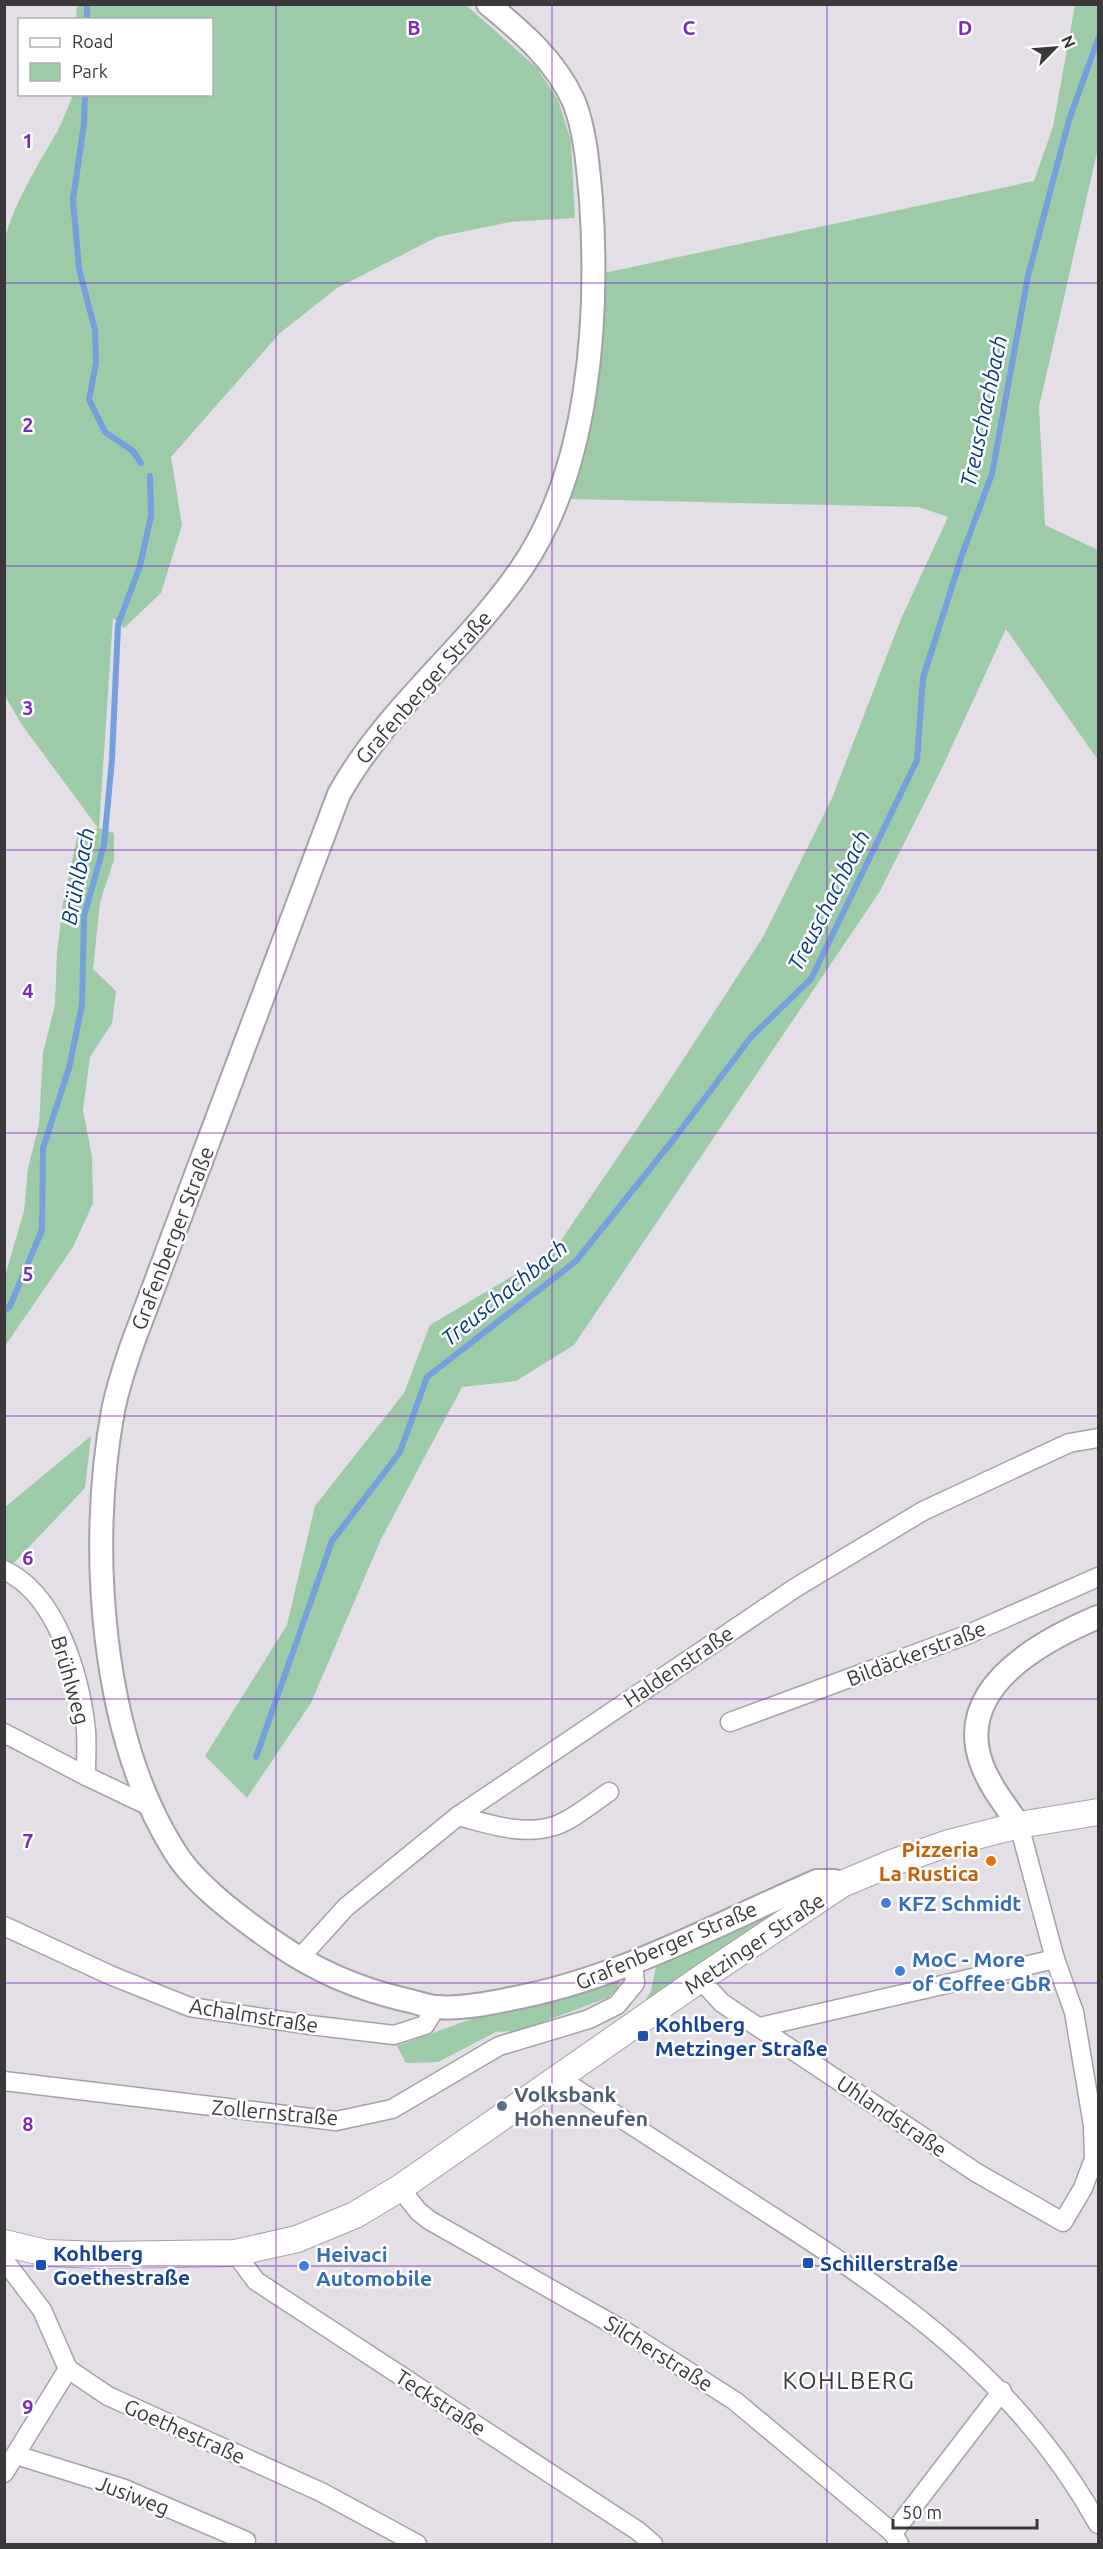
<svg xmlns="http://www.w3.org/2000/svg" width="1103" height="2549" font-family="Ubuntu,sans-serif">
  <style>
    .green { fill: #9dcaa7 }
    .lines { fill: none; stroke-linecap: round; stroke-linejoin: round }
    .stream { stroke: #769fdd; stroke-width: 6 }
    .minor-casing { stroke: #a6a0a7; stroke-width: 21 }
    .tertiary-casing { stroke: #a6a0a7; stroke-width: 26 }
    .secondary-casing { stroke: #a6a0a7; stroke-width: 28 }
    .minor { stroke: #fff; stroke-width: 18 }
    .tertiary { stroke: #fff; stroke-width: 22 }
    .secondary { stroke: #fff; stroke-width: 26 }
    .grid { fill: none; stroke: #7b2cbf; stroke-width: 1.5; stroke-opacity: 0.55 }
    .food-dot { fill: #e8710a; stroke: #fff; stroke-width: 2 }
    .shop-dot { fill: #3f7fe0; stroke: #fff; stroke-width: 2 }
    .transit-dot { fill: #1a4fb4; stroke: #fff; stroke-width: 2 }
    .service-dot { fill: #5c6f8a; stroke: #fff; stroke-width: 2 }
    .labels { text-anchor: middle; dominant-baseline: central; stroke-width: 5; stroke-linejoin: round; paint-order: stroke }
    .street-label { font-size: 21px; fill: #3a383b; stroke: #fff }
    .food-label { font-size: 21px; font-weight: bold; fill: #c56008; stroke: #fff; text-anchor: end }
    .shop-label { font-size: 21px; font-weight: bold; fill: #366cbe; stroke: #fff; text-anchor: start }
    .transit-label { font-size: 21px; font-weight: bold; fill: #164399; stroke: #fff; text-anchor: start }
    .service-label { font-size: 21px; font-weight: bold; fill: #4e5e75; stroke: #fff; text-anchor: start }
    .water-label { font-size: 22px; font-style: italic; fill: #043a82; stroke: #fff }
    .quarter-label { font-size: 24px; letter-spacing: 1.5px; fill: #3a383b; stroke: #fff }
    .grid-label { font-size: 20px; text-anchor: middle; font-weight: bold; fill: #7b2cbf; stroke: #fff; stroke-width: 5; stroke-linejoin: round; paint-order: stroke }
  </style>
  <rect width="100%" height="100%" fill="#e4dee6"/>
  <!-- green -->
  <g class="green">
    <path d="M466,5L537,68L558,100L571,141L575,218L510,222L437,237L337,288L280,333L171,457L182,525L161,593L124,628L113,618L99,828L114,833V860L100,902L93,969L116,991L112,1023L90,1057L83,1110L92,1157L93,1203L73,1247L5,1346V1276L24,1211L28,1168L39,1125L43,1053L55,1005L57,953L63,903L77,838L98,828L22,725L5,696V237C16,200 35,170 54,137C62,124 67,109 73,95L212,94V20L76,19L77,5Z"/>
    <polygon points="1075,5 1098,5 1098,148 1039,407 1045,525 1098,550 1098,760 1006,629 942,768 880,891 574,1345 516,1381 462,1387 381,1539 311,1703 247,1798 205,1756 287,1625 315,1506 404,1393 430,1325 553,1252 660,1095 763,937 832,798 901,619 948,517 919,507 571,499 599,376 604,273 1034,181 1053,127"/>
    <polygon points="91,1436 85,1488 10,1567 5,1564 4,1508"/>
    <polygon points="799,1901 649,2004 646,1999 651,1991 656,1967"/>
    <polygon points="619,1981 618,1989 607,1998 518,2031 496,2032 438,2062 406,2063 397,2046 477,2017 568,1997"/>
  </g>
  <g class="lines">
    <!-- stream -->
    <g class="stream">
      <polyline points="87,20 87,4"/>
      <polyline points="85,94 84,124 73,199 79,269 95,330 96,363 89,400 105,432 133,451 141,463"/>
      <polyline points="4,1311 10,1306 42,1230 43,1148 69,1068 82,1005 84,916 104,845 112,759 118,625 140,566 151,516 150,476"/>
      <polyline points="256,1757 332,1541 400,1452 427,1377 576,1261 677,1135 751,1037 811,979 917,760 923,678 962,555 992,474 1028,276 1069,120 1098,39"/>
    </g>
    <defs>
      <g id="minor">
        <path d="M4,1570C57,1594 80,1676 86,1730C87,1745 86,1761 86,1776L151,1807"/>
        <polyline points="730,1722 969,1634 1098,1577"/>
        <polyline points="4,1733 86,1776"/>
        <path d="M458,1816C489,1824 522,1836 554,1826C573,1820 592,1803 609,1792"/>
        <polyline points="4,1926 110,1975 190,2007 310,2025 394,2035 425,2025 436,2007"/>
        <polyline points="299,1959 346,1907 458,1816 795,1588 923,1511 1069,1443 1098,1438"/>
        <polyline points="700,1979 722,2003 977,2173 1063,2222 1083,2188 1094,2159 1093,2125 1074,2012 1055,1959 1019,1825"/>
        <polyline points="760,2027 1055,1959"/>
        <path d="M559,2078C626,2122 694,2165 761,2209C898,2297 1017,2378 1098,2524"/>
        <polyline points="4,2081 336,2121 392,2109 499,2046 589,2019 617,2005 635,1983 633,1963"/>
        <polyline points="400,2188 418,2211 429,2220 628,2333 735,2401 893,2533 899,2544"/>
        <polyline points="235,2253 256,2281 638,2531 653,2544"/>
        <polyline points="4,2260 42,2310 68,2369 108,2396 321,2492 417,2544"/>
        <polyline points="16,2455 122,2488 246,2541"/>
        <polyline points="4,2473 68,2369"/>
        <polyline points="893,2533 1002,2391"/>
      </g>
      <g id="tertiary">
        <path d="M488,4C522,32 556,61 574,102C586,133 588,168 591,200C599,317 590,469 521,569C466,649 387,708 339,794L132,1345C125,1366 117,1389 113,1411C88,1545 100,1734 175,1852C196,1886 243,1920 276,1943C316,1971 358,1989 406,2000C416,2002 426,2006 436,2007C461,2009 487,2004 510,1999C620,1979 716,1924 817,1881H834L842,1884"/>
        <path d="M1019,1825C1005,1805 989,1785 981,1762C955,1687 1041,1641 1098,1617"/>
      </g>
      <polyline id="secondary" points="4,2243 46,2253 101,2255 235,2253 297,2239 355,2215 400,2188 700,1979 842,1884 892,1863 949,1843 1019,1825 1098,1812"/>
    </defs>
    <!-- minor casing -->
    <use href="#minor" class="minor-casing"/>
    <!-- tertiary casing -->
    <use href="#tertiary" class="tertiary-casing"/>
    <!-- secondary casing -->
    <use href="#secondary" class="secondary-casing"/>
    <!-- minor -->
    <use href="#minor" class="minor"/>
    <!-- tertiary -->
    <use href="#tertiary" class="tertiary"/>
    <!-- secondary -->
    <use href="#secondary" class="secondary"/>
  </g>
  <!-- grid -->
  <path class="grid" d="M276,4V2544M552,4V2544M827,4V2544M4,283H1098M4,566H1098M4,850H1098M4,1133H1098M4,1416H1098M4,1699H1098M4,1983H1098M4,2266H1098"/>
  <!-- markers -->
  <circle class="food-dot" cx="991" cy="1861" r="6"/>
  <g class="shop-dot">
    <circle cx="886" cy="1903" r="6"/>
    <circle cx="900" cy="1971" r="6"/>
    <circle cx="304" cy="2266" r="6"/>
  </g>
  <g class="transit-dot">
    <rect x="637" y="2030" width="12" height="12" rx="3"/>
    <rect x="802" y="2257" width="12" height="12" rx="3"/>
    <rect x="35" y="2259" width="12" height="12" rx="3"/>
  </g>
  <circle class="service-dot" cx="502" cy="2106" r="6"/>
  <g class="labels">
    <!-- street labels -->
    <g class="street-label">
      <text transform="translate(423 687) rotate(-49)">Grafenberger Straße</text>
      <text transform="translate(172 1238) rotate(-69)">Grafenberger Straße</text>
      <text transform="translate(916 1653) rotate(-21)">Bildäckerstraße</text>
      <text transform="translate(678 1666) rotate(-34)">Haldenstraße</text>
      <text transform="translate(71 1680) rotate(74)">Brühlweg</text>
      <text transform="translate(754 1943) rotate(-34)">Metzinger Straße</text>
      <text transform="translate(666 1945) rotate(-23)">Grafenberger Straße</text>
      <text transform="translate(254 2015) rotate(9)">Achalmstraße</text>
      <text transform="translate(275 2112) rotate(5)">Zollernstraße</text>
      <text transform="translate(892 2116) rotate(34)">Uhlandstraße</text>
      <text transform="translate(659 2353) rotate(32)">Silcherstraße</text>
      <text transform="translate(441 2402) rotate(33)">Teckstraße</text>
      <text transform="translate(185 2431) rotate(24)">Goethestraße</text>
      <text transform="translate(133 2495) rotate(21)">Jusiweg</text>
    </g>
    <!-- food labels -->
    <g class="food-label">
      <text x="979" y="1849">Pizzeria<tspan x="979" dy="24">La Rustica</tspan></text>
    </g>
    <!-- shop labels -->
    <g class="shop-label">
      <text x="898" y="1903">KFZ Schmidt</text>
      <text x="912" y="1959">MoC - More<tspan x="912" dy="24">of Coffee GbR</tspan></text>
      <text x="316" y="2254">Heivaci<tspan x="316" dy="24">Automobile</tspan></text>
    </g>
    <!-- transit labels -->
    <g class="transit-label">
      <text x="655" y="2024">Kohlberg<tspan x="655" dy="24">Metzinger Straße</tspan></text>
      <text x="53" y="2253">Kohlberg<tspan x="53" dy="24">Goethestraße</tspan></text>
      <text x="820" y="2263">Schillerstraße</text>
    </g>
    <!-- service labels -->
    <g class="service-label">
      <text x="514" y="2094">Volksbank<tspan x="514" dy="24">Hohenneufen</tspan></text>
    </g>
    <!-- water labels -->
    <g class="water-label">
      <text transform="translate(983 411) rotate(-78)">Treuschachbach</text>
      <text transform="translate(77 876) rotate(-79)">Brühlbach</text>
      <text transform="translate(828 900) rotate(-63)">Treuschachbach</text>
      <text transform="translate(504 1292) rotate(-39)">Treuschachbach</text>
    </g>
    <!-- quarter labels -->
    <g class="quarter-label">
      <text x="849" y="2380">KOHLBERG</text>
    </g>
  </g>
  <g class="grid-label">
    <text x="414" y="35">B</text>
    <text x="689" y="35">C</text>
    <text x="965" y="35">D</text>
    <text x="28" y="148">1</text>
    <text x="28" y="432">2</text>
    <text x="28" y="715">3</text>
    <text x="28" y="998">4</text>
    <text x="28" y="1281">5</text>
    <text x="28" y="1565">6</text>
    <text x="28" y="1848">7</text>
    <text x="28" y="2131">8</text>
    <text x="28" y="2414">9</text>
  </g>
  <!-- border -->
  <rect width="1103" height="2549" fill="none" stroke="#3a383b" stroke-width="12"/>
  <!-- legend -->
  <rect x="18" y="18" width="195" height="78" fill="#ffffff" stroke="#b0afb1" stroke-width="1.5"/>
  <rect x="30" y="38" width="30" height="9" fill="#ffffff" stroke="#b0afb1" stroke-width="1.5"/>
  <text x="72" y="48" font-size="18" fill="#3a383b">Road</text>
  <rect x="30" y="63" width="30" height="18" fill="#9dcaa7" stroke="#b0afb1" stroke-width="1.5"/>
  <text x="72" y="78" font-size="18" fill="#3a383b">Park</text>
  <!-- north arrow -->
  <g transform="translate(1055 48) rotate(65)" stroke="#ffffff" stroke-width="4.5" paint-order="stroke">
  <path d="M0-4.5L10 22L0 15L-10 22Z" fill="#3a383b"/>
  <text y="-9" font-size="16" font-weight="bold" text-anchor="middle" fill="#3a383b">N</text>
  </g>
  <!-- scale -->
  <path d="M893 2519v9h144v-9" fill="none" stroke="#3a383b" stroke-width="3"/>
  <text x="902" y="2519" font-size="18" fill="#3a383b" stroke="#ffffff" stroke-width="4.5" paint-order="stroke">50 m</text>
</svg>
